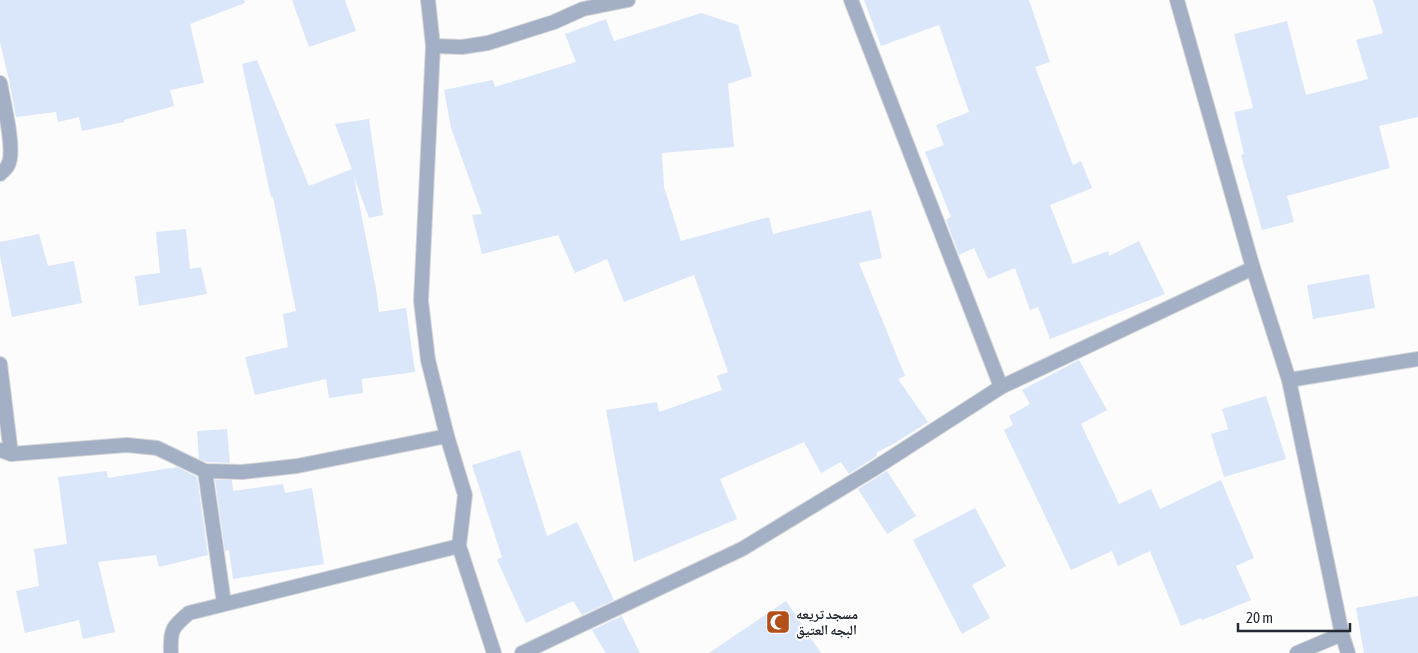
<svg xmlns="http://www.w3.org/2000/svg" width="1418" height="653" font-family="'Asap Condensed','Noto Naskh Arabic',sans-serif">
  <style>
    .building { fill: #dae6fa }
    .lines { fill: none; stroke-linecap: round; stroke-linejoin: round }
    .minor-casing { stroke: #d5d6d7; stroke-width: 16 }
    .minor { stroke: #a2afc5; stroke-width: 14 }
    .labels { text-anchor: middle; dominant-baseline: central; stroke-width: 4; stroke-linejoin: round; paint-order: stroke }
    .poi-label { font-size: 14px; font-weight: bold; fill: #232831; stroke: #fff; text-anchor: start }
  </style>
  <rect width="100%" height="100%" fill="#fcfcfc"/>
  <!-- building -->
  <g class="building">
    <polygon points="0,0 244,0 245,3 190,24 204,83 170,90 174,106 124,120 124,122 82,131 79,117 58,122 56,112 16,117 9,80 0,42"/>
    <polygon points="292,0 345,0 356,31 309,47"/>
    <polygon points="864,0 1029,0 1050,62 1035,67 1073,165 1081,161 1092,188 1050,205 1073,264 1108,251 1109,256 1139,241 1165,294 1050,339 1038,307 1030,310 1015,268 988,279 974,248 959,255 946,220 951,217 925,152 944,145 936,125 969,112 939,25 881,46"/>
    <polygon points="1373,0 1418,0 1418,117 1379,126 1390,168 1287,196 1294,222 1262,230 1241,155 1244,154 1234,112 1253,108 1234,34 1287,21 1306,95 1368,79 1356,40 1383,33"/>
    <polygon points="701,13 738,25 752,76 728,84 734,147 662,153 664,187 681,241 769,217 773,234 871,210 882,258 859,263 905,376 898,379 928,422 895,443 876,453 877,456 849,474 841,462 821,473 804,442 720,479 737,519 634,562 606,410 657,402 659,412 722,390 717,376 728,372 694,275 624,302 607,259 575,273 558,235 482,254 472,215 482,214 451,128 444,90 493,80 495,87 576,62 565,34 606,19 614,41"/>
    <polygon points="257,60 309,186 352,169 335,124 369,119 383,215 369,218 354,177 376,289 379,312 406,308 415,372 362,379 363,393 329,398 326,379 255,395 245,357 288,347 283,314 296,311 273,197 271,197 242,64"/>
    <polygon points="186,229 190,269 201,267 207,294 139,306 135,276 160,273 156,232"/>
    <polygon points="39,234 48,266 74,261 82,303 12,317 0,256 0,242"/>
    <polygon points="1369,274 1375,308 1313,319 1307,285"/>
    <polygon points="1079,360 1107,410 1081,424 1119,504 1151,489 1160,509 1221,480 1254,558 1236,566 1251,600 1202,620 1201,618 1181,626 1150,551 1118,566 1112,551 1071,570 1004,430 1013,425 1009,416 1030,404 1022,390"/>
    <polygon points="1266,396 1286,459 1224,477 1211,434 1228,429 1222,409"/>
    <polygon points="227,429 230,463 207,462 199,459 197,431"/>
    <polygon points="520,450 547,536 577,522 614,600 582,615 573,601 526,623 497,560 502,557 472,465"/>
    <polygon points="177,467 197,477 208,555 159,567 156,555 98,562 115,632 83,639 79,620 25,633 16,591 39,586 34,549 67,544 58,477 107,471 108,478"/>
    <polygon points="887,471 916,516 887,534 858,489"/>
    <polygon points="215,480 232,480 233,491 283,484 285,493 312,488 324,564 233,579 229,550 225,551"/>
    <polygon points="975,508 1006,566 972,585 990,618 962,634 913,540"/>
    <polygon points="1418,596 1418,653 1364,653 1356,608"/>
    <polygon points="786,601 821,653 709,653"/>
    <polygon points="622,616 622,617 640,653 606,653 592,630"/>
  </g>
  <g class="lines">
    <defs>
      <g id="minor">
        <polyline points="428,0 433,46 421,301 428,360 447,436 465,495 459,546 494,653"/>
        <polyline points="851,0 1001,387"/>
        <polyline points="1177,0 1253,268 1289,380 1342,634 1348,653"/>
        <polyline points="433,46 462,47 488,43 554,22 583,9 628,0"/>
        <path d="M0,83C3,100 16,151 8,165C7,168 2,172 0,174"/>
        <polyline points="0,364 11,454"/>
        <polyline points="1289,380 1418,359"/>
        <polyline points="0,450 11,454 127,445 157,448 205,471 242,472 297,466 447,436"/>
        <polyline points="205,471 224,603"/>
        <path d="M171,653C170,630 172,627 189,613L459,546"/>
        <polyline points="522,653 742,549 872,470 1001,387 1253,268"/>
        <polyline points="1297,653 1342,634"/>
      </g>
    </defs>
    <!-- minor casing -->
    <use href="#minor" class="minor-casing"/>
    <!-- minor -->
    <use href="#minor" class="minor"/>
  </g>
  <!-- icons -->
  <defs>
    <symbol id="mosque-square" viewBox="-11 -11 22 22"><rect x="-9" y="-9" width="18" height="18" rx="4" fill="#b34f1a" stroke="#fff"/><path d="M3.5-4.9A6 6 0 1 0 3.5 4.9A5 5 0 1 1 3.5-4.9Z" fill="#fff"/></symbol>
  </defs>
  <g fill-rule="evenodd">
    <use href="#mosque-square" x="764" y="608" width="28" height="28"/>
  </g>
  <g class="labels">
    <!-- poi labels -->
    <g class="poi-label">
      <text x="796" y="614">مسجد تريعه<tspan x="796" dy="16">البجه العتيق</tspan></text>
    </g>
  </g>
  <!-- scale -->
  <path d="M1238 623v8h112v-8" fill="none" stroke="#232831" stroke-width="2.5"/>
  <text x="1246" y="623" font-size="15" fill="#232831" stroke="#ffffff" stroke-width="4" paint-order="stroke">20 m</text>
</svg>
